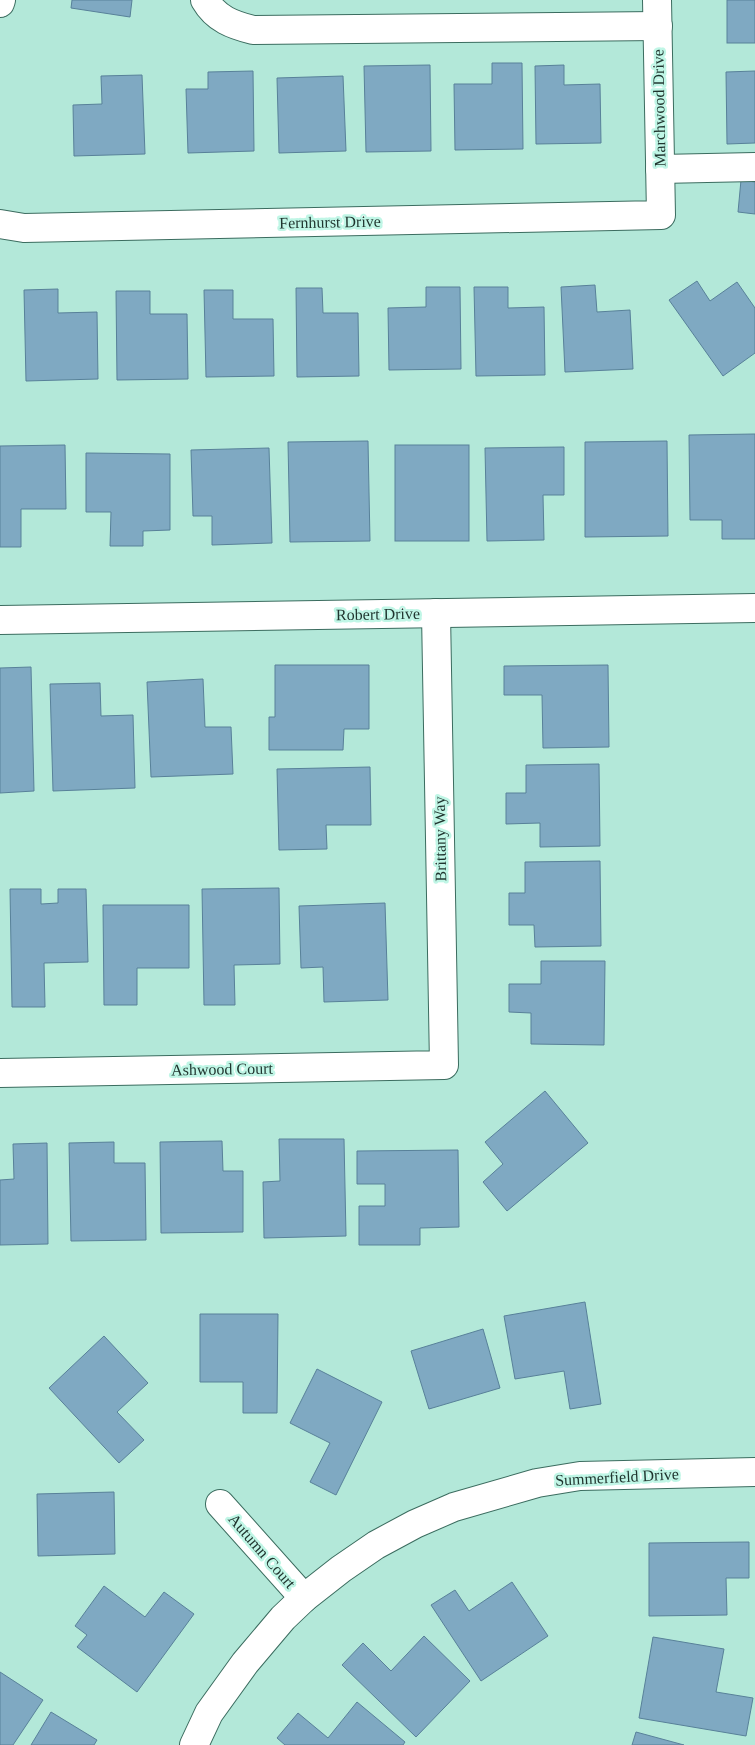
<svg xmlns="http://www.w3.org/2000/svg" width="755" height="1745" font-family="Georgia,serif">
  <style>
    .building { fill: #7fa9c2; stroke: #588199 }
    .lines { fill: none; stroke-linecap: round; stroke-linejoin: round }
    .minor-casing { stroke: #3b6c5f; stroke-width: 30 }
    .minor { stroke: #fff; stroke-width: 28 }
    .labels { text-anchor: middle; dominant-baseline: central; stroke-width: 5; stroke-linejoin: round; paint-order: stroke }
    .street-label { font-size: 16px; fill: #1f342e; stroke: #c0f6e6 }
  </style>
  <rect width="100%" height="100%" fill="#b3e8d9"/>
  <!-- building -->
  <g class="building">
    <polygon points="72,0 132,0 130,17 71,8"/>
    <rect x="727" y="0" width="28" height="43"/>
    <polygon points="492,63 522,63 523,149 455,150 454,84 492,84"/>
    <polygon points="430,65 431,151 366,152 364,66"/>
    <polygon points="564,65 564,85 600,84 601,143 536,144 535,66"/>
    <polygon points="253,71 254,151 188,153 186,89 208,89 208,72"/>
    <polygon points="755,71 755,143 727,144 726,72"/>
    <polygon points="142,75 145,154 74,156 73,105 102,104 101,76"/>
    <polygon points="343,76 346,151 279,153 277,78"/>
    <polygon points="741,180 755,182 755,214 738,212"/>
    <polygon points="697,281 710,301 737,282 755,308 755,353 723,376 669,300"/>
    <polygon points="595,285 597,312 630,310 633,369 565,372 561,287"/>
    <polygon points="426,287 460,287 461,369 389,370 388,308 426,307"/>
    <polygon points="474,287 508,287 508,308 544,307 545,375 476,376"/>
    <polygon points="296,288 322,288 323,313 358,313 359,376 297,377"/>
    <polygon points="58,289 58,313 97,312 98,379 26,381 24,290"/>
    <polygon points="204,290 233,290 233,319 273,319 274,376 206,377"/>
    <polygon points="116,291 150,291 150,314 187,314 188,379 117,380"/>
    <polygon points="755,434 755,539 722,539 722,520 690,520 689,435"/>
    <polygon points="368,441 370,541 290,542 288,442"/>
    <polygon points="667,441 668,536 585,537 585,442"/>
    <polygon points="65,445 66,509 21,509 21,547 0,547 0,446"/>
    <rect x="395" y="445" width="74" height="96"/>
    <polygon points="564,447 564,495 543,495 544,540 487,541 485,448"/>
    <polygon points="269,448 272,543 212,545 212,516 193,516 191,450"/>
    <polygon points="86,453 170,454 170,530 143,531 143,546 110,546 111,512 86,512"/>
    <polygon points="275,665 369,665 369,729 344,729 343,750 269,750 269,717 275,717"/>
    <polygon points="608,665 609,747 543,748 542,695 504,695 504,666"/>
    <polygon points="31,667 34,791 0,793 0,668"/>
    <polygon points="203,679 205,727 231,727 233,774 151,777 147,682"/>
    <polygon points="100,683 101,716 133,715 135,788 53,791 50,684"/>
    <polygon points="599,764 600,846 540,847 540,823 506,824 506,793 526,793 526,765"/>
    <polygon points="370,767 371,825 326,825 327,849 279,850 277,769"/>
    <polygon points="600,861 601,946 535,947 534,925 509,925 509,893 525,893 525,862"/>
    <polygon points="279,888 280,964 234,965 235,1005 204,1005 202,889"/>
    <polygon points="10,889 41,889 41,904 58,903 58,889 86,889 88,962 44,963 45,1007 12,1007"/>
    <polygon points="385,903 388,1000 324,1002 323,967 301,968 299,906"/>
    <polygon points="103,905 189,905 189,968 137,968 137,1005 104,1005"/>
    <polygon points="541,961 605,961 604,1045 531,1044 531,1013 509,1012 509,984 541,984"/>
    <polygon points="545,1091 588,1143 507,1211 483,1182 503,1164 485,1142"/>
    <polygon points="279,1139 344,1139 346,1236 264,1238 263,1182 280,1181"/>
    <polygon points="222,1141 223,1171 243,1171 243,1232 161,1233 160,1142"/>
    <polygon points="114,1142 114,1163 145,1163 146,1240 71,1241 69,1143"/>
    <polygon points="47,1143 48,1244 0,1245 0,1180 14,1179 13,1144"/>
    <polygon points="458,1150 459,1227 420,1228 420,1245 359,1245 359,1206 385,1206 385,1184 357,1184 357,1151"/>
    <polygon points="585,1302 601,1404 570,1409 564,1371 515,1379 504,1316"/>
    <polygon points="200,1314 278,1314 277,1413 243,1413 243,1382 200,1382"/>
    <polygon points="483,1329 500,1388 429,1409 411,1351"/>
    <polygon points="104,1336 148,1383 117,1412 144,1440 119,1463 49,1388"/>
    <polygon points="317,1369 382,1402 336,1495 310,1482 330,1443 290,1423"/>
    <polygon points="114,1492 115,1554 38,1556 37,1494"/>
    <polygon points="749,1542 749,1578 726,1578 727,1615 649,1616 649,1543"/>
    <polygon points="512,1582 548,1636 481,1681 431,1605 455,1590 469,1611"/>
    <polygon points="104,1586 145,1617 164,1592 194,1614 137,1692 77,1647 87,1635 75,1626"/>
    <polygon points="424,1636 470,1681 416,1737 342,1665 363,1643 391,1671"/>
    <polygon points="653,1637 724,1649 716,1692 753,1698 746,1736 639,1718"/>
    <polygon points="0,1672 43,1700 13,1745 0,1745"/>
    <polygon points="357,1702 405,1742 403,1745 285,1745 277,1738 298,1713 328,1738"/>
    <polygon points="51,1712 97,1740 94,1745 31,1745"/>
    <polygon points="636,1732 684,1745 632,1745"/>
  </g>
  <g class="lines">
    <defs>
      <g id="minor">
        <path d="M205,0C216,19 233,25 253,30L658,26"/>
        <polyline points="0,3 1,0"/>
        <polyline points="660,169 755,167"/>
        <polyline points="0,224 24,228 661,215 657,0"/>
        <polyline points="0,620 755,608"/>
        <polyline points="0,1073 444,1065 436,613"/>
        <polyline points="220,1504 304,1598"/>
        <polyline points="194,1745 209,1713 245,1663 283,1618 304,1598 341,1569 376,1545 415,1524 454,1507 537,1483 580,1476 755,1472"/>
      </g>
    </defs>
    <!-- minor casing -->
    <use href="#minor" class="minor-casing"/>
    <!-- minor -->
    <use href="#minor" class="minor"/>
  </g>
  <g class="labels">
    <!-- street labels -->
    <g class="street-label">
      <text transform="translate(659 108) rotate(-91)">Marchwood Drive</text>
      <text transform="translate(330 222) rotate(-1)">Fernhurst Drive</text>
      <text transform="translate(378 614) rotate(-1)">Robert Drive</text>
      <text transform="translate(440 839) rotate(-91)">Brittany Way</text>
      <text transform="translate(222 1069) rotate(-1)">Ashwood Court</text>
      <text transform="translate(617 1477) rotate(-3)">Summerfield Drive</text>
      <text transform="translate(262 1551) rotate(49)">Autumn Court</text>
    </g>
  </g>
</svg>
